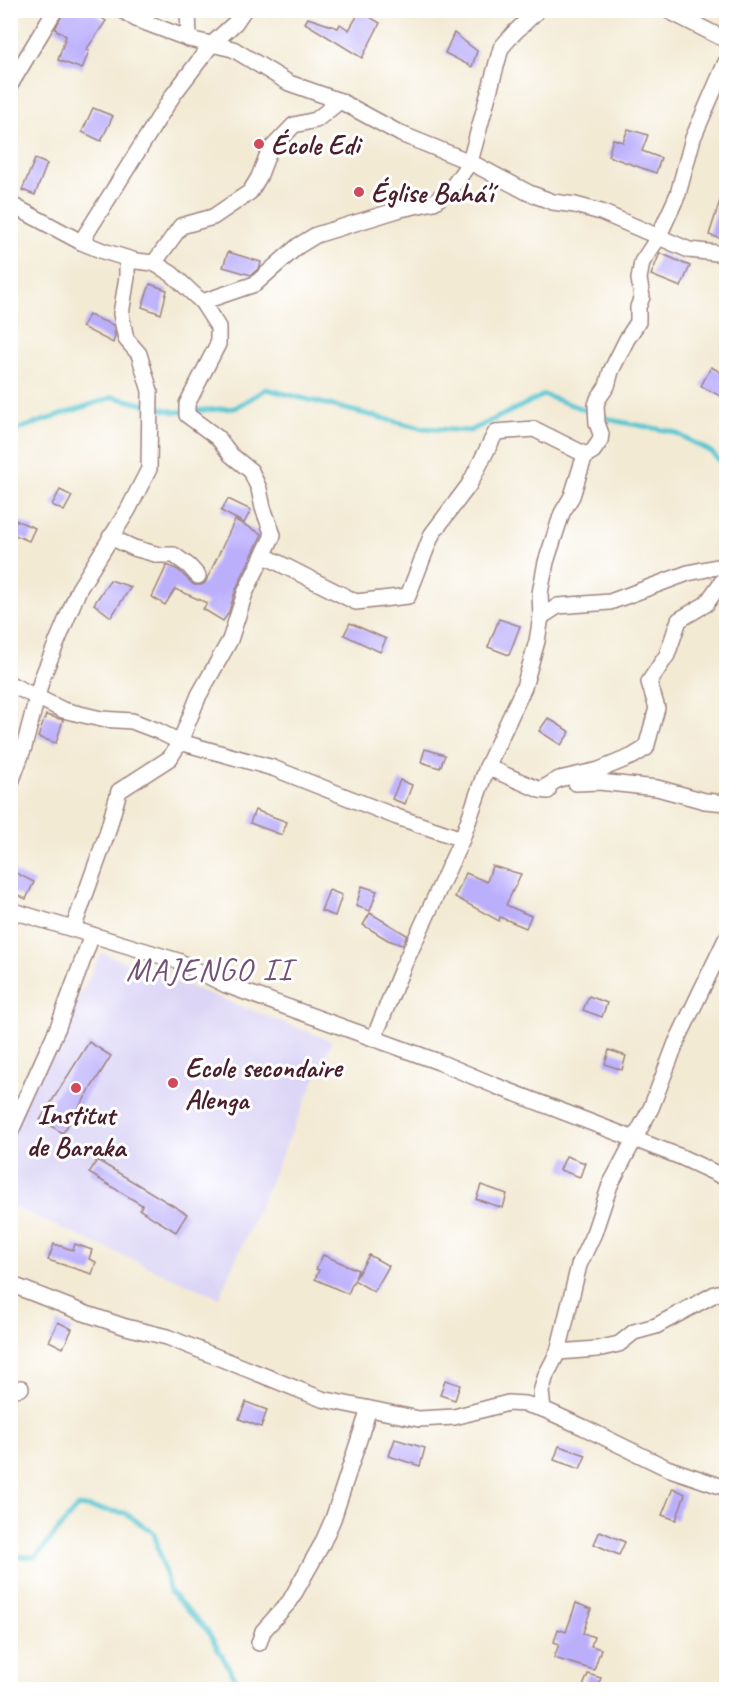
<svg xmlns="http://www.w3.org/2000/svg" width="737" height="1700" font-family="Caveat,sans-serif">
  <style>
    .built { fill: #dcd5f6 }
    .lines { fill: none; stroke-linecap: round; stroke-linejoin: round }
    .stream { stroke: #59c6d2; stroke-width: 5 }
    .building { fill: #bbaffc }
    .street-casing { stroke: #9e8480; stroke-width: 18 }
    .street { stroke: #fff; stroke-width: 15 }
    .poi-dot { fill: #d1495b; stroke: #fff; stroke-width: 2 }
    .labels { text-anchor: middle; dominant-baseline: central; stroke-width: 6; stroke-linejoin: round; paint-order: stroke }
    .poi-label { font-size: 28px; font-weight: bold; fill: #4a1f2b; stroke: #fff; text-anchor: start }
    .quarter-label { font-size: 32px; letter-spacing: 1.5px; fill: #725174; stroke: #fff }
  </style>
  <rect width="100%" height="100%" fill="#fff"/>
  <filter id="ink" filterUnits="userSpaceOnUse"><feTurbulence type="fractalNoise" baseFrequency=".0167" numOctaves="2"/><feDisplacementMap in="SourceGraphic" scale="12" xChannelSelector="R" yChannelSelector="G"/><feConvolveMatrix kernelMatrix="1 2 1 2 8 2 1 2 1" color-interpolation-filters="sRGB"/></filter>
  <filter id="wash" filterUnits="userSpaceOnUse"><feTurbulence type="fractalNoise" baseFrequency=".008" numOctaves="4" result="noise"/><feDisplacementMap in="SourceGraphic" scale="24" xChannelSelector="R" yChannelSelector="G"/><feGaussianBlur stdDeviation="1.35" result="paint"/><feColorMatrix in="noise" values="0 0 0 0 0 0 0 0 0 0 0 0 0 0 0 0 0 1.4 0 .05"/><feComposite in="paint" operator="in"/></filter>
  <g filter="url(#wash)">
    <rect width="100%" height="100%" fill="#f3ead4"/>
    <!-- built -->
    <polygon class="built" points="102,953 332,1041 219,1298 11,1206 11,1126"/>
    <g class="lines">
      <!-- stream -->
      <g class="stream">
        <polyline points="10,432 113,397 176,412 235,408 266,389 421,428 470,431 544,395 616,421 674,432 711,452 726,468"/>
        <polyline points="10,1556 36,1557 78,1506 125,1513 154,1533 170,1592 207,1630 242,1690"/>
      </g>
    </g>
    <g id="blocks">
      <!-- building -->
      <g class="building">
        <polygon points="65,10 90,10 106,21 86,50 89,51 82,69 58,60 66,36 55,29"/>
        <polygon points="360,11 380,23 362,58 305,23 308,18 338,28 340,24 349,30"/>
        <polygon points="454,33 477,51 472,67 445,53"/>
        <polygon points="93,108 113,116 101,141 82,132"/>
        <polygon points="628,129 648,135 642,151 661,158 656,173 608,156 613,139 623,142"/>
        <polygon points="35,159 47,164 35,195 22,190"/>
        <polygon points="723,191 726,191 726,240 709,235"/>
        <polygon points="228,252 261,262 260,267 251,275 223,267"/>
        <polygon points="660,253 690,266 681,287 651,275"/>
        <polygon points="150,284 167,290 161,314 142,307"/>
        <polygon points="89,315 113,325 115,336 113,343 82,327"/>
        <polygon points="711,367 726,375 726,399 701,386"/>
        <polygon points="60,490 72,496 64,511 52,505"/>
        <polygon points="228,499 251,510 244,523 221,511"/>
        <polygon points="10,518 35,528 29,541 10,533"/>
        <polygon points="235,520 262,534 236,589 228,614 223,621 203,609 207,603 175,589 165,605 152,597 167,565 178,570 194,585 201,585 205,583"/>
        <polygon points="110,580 131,587 111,617 94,604"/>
        <polygon points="499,619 520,626 509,655 488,647"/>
        <polygon points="350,623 386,639 380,652 344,635"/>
        <polygon points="46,715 63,720 56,743 38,737"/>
        <polygon points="548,718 570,732 561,745 539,731"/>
        <polygon points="425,749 445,755 440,768 421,762"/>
        <polygon points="400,780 412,785 405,804 392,799"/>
        <polygon points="255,810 287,822 282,835 250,823"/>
        <polygon points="492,866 521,874 506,905 531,916 526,928 500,917 499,921 455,897 466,873 487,882"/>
        <polygon points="10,870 34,882 26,899 10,891"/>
        <polygon points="362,886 377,891 370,911 356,906"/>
        <polygon points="329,890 342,895 335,916 321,911"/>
        <polygon points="370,913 407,935 402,945 388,940 363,925"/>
        <polygon points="589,996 607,1003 602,1017 583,1010"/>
        <polygon points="89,1042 111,1056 63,1133 40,1120"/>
        <polygon points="609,1050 626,1056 622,1070 605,1064"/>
        <polygon points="566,1156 585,1163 580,1177 560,1170"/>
        <polygon points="97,1160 187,1214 176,1232 140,1210 142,1205 89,1173"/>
        <polygon points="481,1185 507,1194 503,1208 476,1199"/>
        <polygon points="54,1244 73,1250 75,1244 92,1250 89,1259 96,1262 92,1274 48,1260"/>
        <polygon points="323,1255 358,1270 355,1279 369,1255 389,1266 374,1292 354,1280 348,1294 315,1279 319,1270 316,1269"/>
        <polygon points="58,1322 72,1329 63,1348 49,1341"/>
        <polygon points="445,1380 460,1385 455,1400 440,1395"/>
        <polygon points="246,1402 267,1410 261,1427 239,1419"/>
        <polygon points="395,1439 425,1448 420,1466 389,1456"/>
        <polygon points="559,1446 586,1455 580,1469 554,1460"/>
        <polygon points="673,1488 685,1494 676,1520 662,1515"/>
        <polygon points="600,1531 625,1542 619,1555 594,1544"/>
        <polygon points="576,1603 591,1609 583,1633 594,1637 591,1646 601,1649 594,1670 554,1658 559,1644 554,1642 558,1629 566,1632"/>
        <polygon points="588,1674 601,1678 597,1689 582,1689"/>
      </g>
    </g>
  </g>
  <g filter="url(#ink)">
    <use href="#blocks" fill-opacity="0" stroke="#9e8480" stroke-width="1.5"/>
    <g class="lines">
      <defs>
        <g id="street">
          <polyline points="122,10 136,19 189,39 233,49 289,83 340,101 401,134 470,162 529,193 553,202 575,205 601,212 689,250 726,254"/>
          <polyline points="188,10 189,39"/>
          <polyline points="667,10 726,40"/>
          <polyline points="10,85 55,10"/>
          <polyline points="10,204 81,242 103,251 136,261 154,263 172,274 202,302 218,327 218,344 187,404 187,415 218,438 231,455 251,471 259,489 263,508 273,535 245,593 230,640 199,695 180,742 170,758 119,791 107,834 73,929"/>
          <polyline points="81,242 173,95 211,45 235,23 244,10"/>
          <polyline points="154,263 181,226 213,217 250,192 259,177 269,151 294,125 316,120 340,101"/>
          <polyline points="202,302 255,284 298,246 316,235 401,209 434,202 451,189 470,162 501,48 513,34 538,10"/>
          <polyline points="110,537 134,548 159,555 174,555 189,566 198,576"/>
          <polyline points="263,555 356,602 408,596 432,534 469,485 496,432 534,429 586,455"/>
          <polyline points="541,617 558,606 610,602 688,573 726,565"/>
          <polyline points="10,684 63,710 101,719 132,721 158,731 180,742 273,768 397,817 462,839"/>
          <polyline points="487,767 540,790 548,791"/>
          <polyline points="576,783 599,782 657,788 705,801 726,803"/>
          <polyline points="10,785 24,747 42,678 79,589 128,510 149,469 150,391 139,354 126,339 121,314 127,277 127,259"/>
          <polyline points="540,790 559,779 599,770 633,756 646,748 657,708 649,682 667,655 679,620 706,604 726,576"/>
          <polyline points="10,910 178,961 226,985 439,1062 496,1086 681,1157 726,1178"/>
          <polyline points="374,1038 402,969 462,839 487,767 524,687 537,641 541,617 540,593 546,562 562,513 572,496 582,464 586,455 593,451 600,441 601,434 597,423 596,405 598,399 607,386 611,371 627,339 638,322 638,307 642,297 639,279 642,262 658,238 678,194 693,138 726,62"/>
          <polyline points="10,1133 58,1027 92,935"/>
          <polyline points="10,1284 84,1313 126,1327 167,1337 322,1399 419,1419 454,1417 508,1403 525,1404 543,1409 583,1427 667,1468 726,1488"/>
          <polyline points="558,1352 597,1349 619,1344 634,1332 656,1326 715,1294 726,1291"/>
          <polyline points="10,1390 21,1388"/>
          <polyline points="543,1409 541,1392 546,1375 558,1352 579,1265 594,1233 610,1185 651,1108 676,1043 726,939"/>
          <polyline points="259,1643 263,1631 290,1601 322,1544 333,1519 369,1409"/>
        </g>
      </defs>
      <!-- street casing -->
      <use href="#street" class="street-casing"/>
      <!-- street -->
      <use href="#street" class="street"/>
    </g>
  </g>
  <!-- markers -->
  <g class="poi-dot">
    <circle cx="259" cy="144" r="6"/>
    <circle cx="359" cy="192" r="6"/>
    <circle cx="173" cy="1083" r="6"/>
    <circle cx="76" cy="1088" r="6"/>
  </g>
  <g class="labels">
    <!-- poi labels -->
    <g class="poi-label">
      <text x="271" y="144">École Edi</text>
      <text x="371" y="192">Église Bahá'í</text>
      <text x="185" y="1067">Ecole secondaire<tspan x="185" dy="32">Alenga</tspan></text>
      <text x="76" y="1114" text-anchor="middle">Institut<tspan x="76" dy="32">de Baraka</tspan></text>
    </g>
    <!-- quarter labels -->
    <g class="quarter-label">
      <text x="209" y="969">MAJENGO II</text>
    </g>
  </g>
  <!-- margin -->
  <rect width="737" height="1700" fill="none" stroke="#fff" stroke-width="36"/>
</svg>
